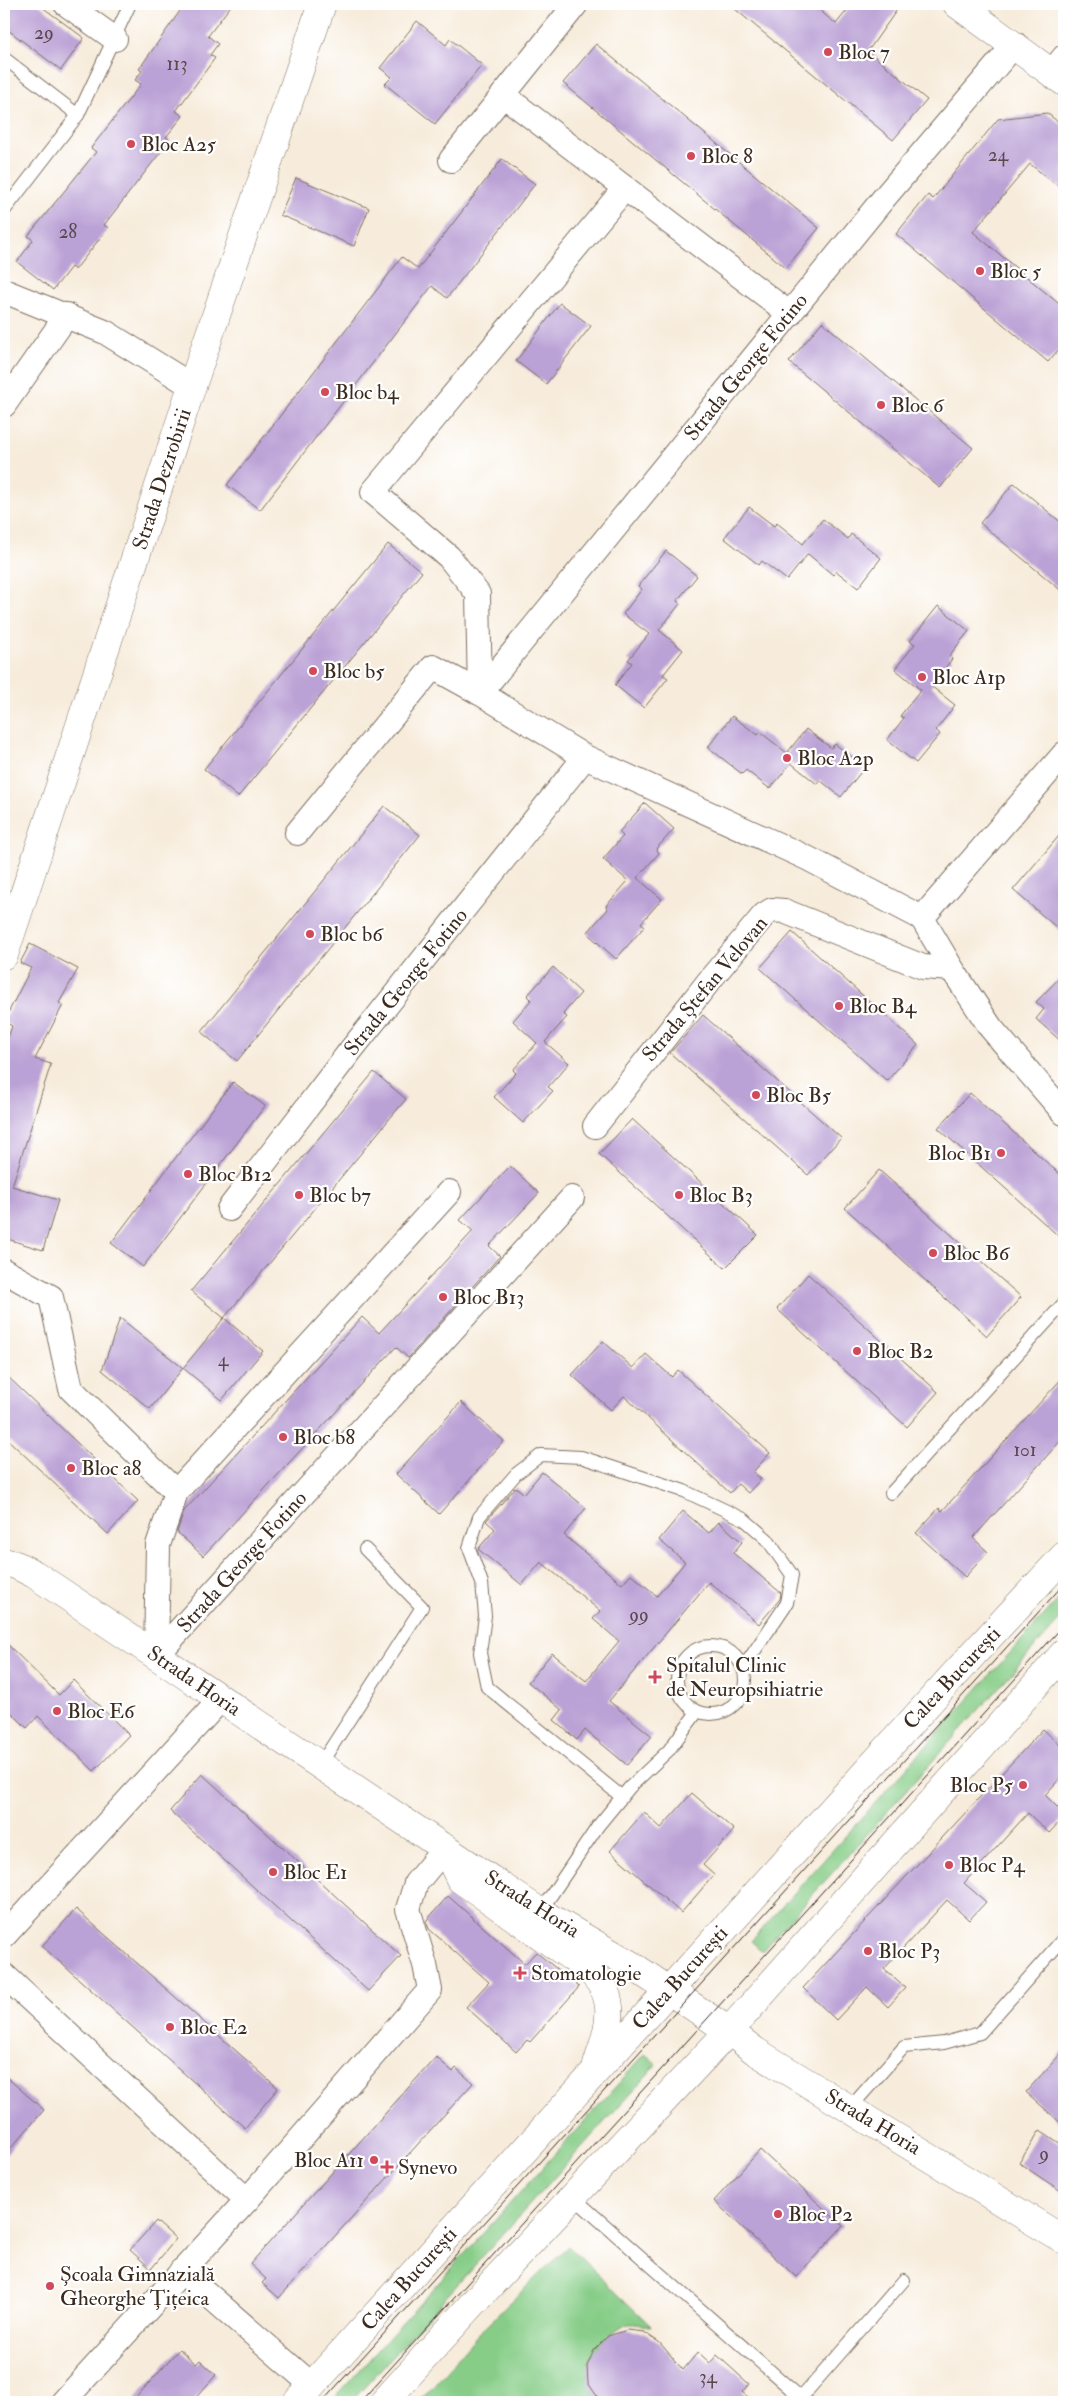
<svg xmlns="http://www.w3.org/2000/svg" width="1068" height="2406" font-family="'IM FELL Double Pica',serif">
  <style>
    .green { fill: #87cd88; stroke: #617c53 }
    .building { fill: #bba2d6 }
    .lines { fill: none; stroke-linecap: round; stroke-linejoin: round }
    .service-casing { stroke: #7d6e60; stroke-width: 14 }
    .minor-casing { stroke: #7d6e60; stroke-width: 26 }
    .tertiary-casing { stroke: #7d6e60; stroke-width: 29 }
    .secondary-casing { stroke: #7d6e60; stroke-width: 29 }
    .service { stroke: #fff; stroke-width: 12 }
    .minor { stroke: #fff; stroke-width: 24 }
    .tertiary { stroke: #fff; stroke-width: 28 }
    .secondary { stroke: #fff; stroke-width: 28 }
    .tram { stroke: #3b2a1e; stroke-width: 1 }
    .poi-dot { fill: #d1495b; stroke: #fff; stroke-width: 2 }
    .labels { text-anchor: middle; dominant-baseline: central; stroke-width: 4.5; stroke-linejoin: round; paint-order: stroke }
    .number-label { font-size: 19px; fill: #5b484c }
    .poi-label { font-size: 21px; fill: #3b2a1e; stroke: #fff; text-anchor: start }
    .street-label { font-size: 21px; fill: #3b2a1e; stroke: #fff }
  </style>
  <rect width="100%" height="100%" fill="#fff"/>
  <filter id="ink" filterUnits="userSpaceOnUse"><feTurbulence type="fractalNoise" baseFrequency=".02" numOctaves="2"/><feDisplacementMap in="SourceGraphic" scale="10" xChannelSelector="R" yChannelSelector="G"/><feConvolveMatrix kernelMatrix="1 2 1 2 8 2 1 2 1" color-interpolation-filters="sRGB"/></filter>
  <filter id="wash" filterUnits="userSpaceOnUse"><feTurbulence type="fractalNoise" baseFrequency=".0096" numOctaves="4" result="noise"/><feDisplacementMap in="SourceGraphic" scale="20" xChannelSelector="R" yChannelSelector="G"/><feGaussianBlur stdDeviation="1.12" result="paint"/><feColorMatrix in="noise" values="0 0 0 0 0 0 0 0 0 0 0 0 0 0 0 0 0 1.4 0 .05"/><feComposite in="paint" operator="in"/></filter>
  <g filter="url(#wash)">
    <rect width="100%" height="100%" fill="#f7ecdb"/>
    <!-- green -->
    <g class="green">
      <polygon points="1064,1593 1064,1615 762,1951 751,1941"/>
      <polygon points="645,2054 657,2064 351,2402 331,2402"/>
      <path d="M568,2246L651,2326C644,2326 635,2323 628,2324C624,2325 618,2330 615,2332C585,2349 579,2376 601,2402H419L479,2333Z"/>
    </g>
    <g id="blocks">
      <!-- building -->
      <g class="building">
        <polygon points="4,4 38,4 84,38 61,70 4,27"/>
        <polygon points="185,4 232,4 208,36 218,44 210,55 215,58 176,111 183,116 166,137 170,140 104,225 108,228 75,270 71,267 53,290 17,262 33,240 28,236 96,152 91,148 141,84 135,80 142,71 139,69"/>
        <polygon points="729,4 812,4 836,24 852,4 901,4 868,51 927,100 893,140"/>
        <polygon points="417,21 446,45 450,39 482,65 435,124 385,84 392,77 380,68"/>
        <polygon points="596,44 819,228 786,268 563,83"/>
        <polygon points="1047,113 1064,127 1064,191 1030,164 973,232 1064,308 1064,343 1048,362 896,234 928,195 933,199 998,119"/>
        <polygon points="502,159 535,184 447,298 432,286 260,510 227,485 402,257 418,269"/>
        <polygon points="296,178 369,208 354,246 280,215"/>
        <polygon points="560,303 591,326 546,384 516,361"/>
        <polygon points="822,322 973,448 940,488 789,362"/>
        <polygon points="1014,483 1064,525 1064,593 980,523"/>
        <polygon points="749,507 774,526 777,523 803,544 823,519 848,539 851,534 881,558 858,588 836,571 833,575 808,554 787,580 762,561 759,565 724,538"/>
        <polygon points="388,544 422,572 238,797 204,769"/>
        <polygon points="666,551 697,576 677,601 680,604 659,630 683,650 663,675 668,678 644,708 615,685 632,663 628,660 649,634 623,614 642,589 638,586"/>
        <polygon points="938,606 969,631 949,656 952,659 931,686 955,705 936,730 940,734 916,763 887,740 904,718 900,716 921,690 895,669 915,644 910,641"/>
        <polygon points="732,716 758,735 760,732 787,753 806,729 831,748 835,744 865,767 841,797 820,780 817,784 791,763 770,789 746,770 742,774 708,747"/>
        <polygon points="645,803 674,829 656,849 659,853 637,878 662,899 641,923 645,926 616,959 587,933 608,909 606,906 628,881 603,859 623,836 619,832"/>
        <polygon points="384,806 420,835 237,1061 201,1032"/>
        <polygon points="1064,830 1064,934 1013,890"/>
        <polygon points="792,932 918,1045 887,1081 760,968"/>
        <polygon points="30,944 78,969 59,1003 63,1005 35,1059 51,1064 12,1186 58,1200 43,1250 4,1238 4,1050 12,1026 4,1021 31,968 20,963"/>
        <polygon points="553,967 581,993 563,1014 567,1017 545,1042 569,1063 548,1087 553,1091 523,1123 494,1097 516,1073 513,1070 537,1043 513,1021 531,1000 527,996"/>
        <polygon points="1064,973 1064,1044 1036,1019 1044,1009 1036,1002"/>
        <polygon points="703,1015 841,1138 808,1175 670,1053"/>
        <polygon points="374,1072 406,1099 224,1318 191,1291"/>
        <polygon points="233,1082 265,1106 143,1267 111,1243"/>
        <polygon points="970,1093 1064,1178 1064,1241 938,1128"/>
        <polygon points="632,1119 758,1235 725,1268 599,1154"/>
        <polygon points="510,1166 539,1193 489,1246 500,1256 408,1358 396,1347 203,1556 177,1532 184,1511 362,1317 379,1333 473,1231 460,1220"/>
        <polygon points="879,1170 1021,1297 987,1336 845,1208"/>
        <polygon points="808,1274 938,1392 907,1427 777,1309"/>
        <polygon points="120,1318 183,1368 150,1409 102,1370"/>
        <polygon points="224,1318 263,1351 222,1400 183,1368"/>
        <polygon points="603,1341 633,1368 646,1354 672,1377 678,1370 770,1453 753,1472 761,1479 748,1493 738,1484 730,1493 624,1396 611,1410 572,1375"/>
        <polygon points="4,1373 138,1501 108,1534 4,1436"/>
        <polygon points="1064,1376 1064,1437 973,1538 988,1552 965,1577 916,1533 939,1508 942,1511"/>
        <polygon points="461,1402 504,1441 439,1514 396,1474"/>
        <polygon points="542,1472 586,1508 564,1535 622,1584 631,1574 657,1596 685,1562 659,1540 683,1511 709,1533 719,1522 742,1542 733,1553 781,1593 780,1599 759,1624 709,1582 609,1701 652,1736 627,1765 585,1730 577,1740 554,1720 562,1710 528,1682 552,1653 586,1681 619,1641 593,1619 600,1611 541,1562 522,1585 478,1549 495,1529 486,1521 516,1487 524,1494"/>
        <polygon points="4,1641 59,1695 73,1680 129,1735 94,1771 38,1716 27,1728 4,1705"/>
        <polygon points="1043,1729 1064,1749 1064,1774 1045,1795 1064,1814 1064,1817 1049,1833 1028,1813 964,1883 986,1902 969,1920 947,1900 884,1969 905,1988 888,2007 867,1987 836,2020 803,1988"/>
        <polygon points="202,1774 401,1956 368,1991 170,1811"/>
        <polygon points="692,1793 734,1830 703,1865 714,1875 681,1913 610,1851 644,1812 661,1828"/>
        <polygon points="448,1896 525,1964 536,1952 579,1987 530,2042 527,2040 516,2052 466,2007 489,1982 429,1929 426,1921"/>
        <polygon points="76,1909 278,2088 245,2128 42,1946"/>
        <polygon points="1064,2050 1064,2126 1026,2092"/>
        <polygon points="436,2057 453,2072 456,2068 473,2083 279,2298 262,2283 266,2279 250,2264"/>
        <polygon points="4,2075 44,2110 4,2156"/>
        <polygon points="1040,2130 1064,2146 1064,2193 1019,2163"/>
        <polygon points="760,2150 843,2226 796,2277 714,2201"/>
        <polygon points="156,2221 176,2239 151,2269 130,2250"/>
        <polygon points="627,2330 644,2332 660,2343 683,2370 698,2352 710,2363 717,2355 749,2384 742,2392 754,2402 601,2402 588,2383 587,2366 594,2350 608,2336"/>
        <polygon points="179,2349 196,2364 200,2360 216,2375 192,2402 132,2402"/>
      </g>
    </g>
  </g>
  <g filter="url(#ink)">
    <use href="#blocks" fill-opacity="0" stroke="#7d6e60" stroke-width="1"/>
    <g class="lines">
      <defs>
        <g id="service">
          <polyline points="4,58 78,115"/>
          <polyline points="4,211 78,115 130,4"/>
          <polyline points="891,1493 1064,1303"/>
          <circle cx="711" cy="1680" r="34"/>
          <polyline points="320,1765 422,1607 365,1549"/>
          <polyline points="622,1797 487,1687 480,1653 485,1616 482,1583 469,1548 479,1517 516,1474 541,1455 581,1457 684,1491 744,1519 767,1539 792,1575 787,1603 743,1668"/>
          <polyline points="540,1912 598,1826 630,1787 669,1750 697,1712"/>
          <polyline points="850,2108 904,2047 944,2043 980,2033 1064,1938"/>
          <polyline points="573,2197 801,2398 797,2402"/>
          <polyline points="801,2398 904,2280"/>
        </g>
        <g id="minor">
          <polyline points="66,4 115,39"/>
          <polyline points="1052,72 1064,57"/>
          <polyline points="503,95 790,314"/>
          <polyline points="451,160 576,4"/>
          <polyline points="4,291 105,332 192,386"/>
          <polyline points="4,405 67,315"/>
          <polyline points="480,693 884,198 1015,44"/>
          <polyline points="480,693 478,594 449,557 373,492 625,188"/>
          <polyline points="297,833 433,667 480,693 585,757 807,858 922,918"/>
          <polyline points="922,918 952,969 991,1028 1064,1113"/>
          <polyline points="922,918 1064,754"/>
          <polyline points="595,1126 713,976 764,915 772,910 784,911 923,967 952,969"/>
          <polyline points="229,1209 351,1050 585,757"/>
          <polyline points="4,1271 51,1297 71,1389 176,1492"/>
          <polyline points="156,1656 572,1198"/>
          <polyline points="156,1656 158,1545 176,1492 449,1192"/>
          <polyline points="4,1936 221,1699"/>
          <polyline points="4,1975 247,2200"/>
          <polyline points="181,2271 313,2386"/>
          <polyline points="63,2402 247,2200 430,1990 425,1965 408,1909 416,1883 445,1848"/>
        </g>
        <g id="tertiary">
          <polyline points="957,4 1064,82"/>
          <polyline points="4,955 192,386 322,4"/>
          <polyline points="4,1562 16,1565 34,1574 540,1912 633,1966 729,2031 755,2051 1064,2240"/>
        </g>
        <g id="secondary">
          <path d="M445,1848L460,1879L584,1966C622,1995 609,2027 597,2065"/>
          <polyline points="297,2402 951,1678 1064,1556"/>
          <polyline points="384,2402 477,2299 729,2031 1064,1653"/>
        </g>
      </defs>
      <!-- service casing -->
      <use href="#service" class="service-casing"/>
      <!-- minor casing -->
      <use href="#minor" class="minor-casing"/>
      <!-- tertiary casing -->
      <use href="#tertiary" class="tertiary-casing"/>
      <!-- secondary casing -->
      <use href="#secondary" class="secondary-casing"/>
      <!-- service -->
      <use href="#service" class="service"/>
      <!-- minor -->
      <use href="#minor" class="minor"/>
      <!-- tertiary -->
      <use href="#tertiary" class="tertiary"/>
      <!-- secondary -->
      <use href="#secondary" class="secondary"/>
      <!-- tram -->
      <g class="tram">
        <polyline points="322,2402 1064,1584"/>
        <polyline points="360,2402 1064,1625"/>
      </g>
    </g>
  </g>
  <!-- markers -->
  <g class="poi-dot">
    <circle cx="828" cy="52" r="5"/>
    <circle cx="131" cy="144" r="5"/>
    <circle cx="691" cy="156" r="5"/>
    <circle cx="980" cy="271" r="5"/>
    <circle cx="325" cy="392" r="5"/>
    <circle cx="881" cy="405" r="5"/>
    <circle cx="313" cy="671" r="5"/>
    <circle cx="922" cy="677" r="5"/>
    <circle cx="787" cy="758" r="5"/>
    <circle cx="310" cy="934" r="5"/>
    <circle cx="839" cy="1006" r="5"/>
    <circle cx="756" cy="1095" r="5"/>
    <circle cx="1001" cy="1153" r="5"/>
    <circle cx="188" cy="1174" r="5"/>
    <circle cx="299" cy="1195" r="5"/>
    <circle cx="679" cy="1195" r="5"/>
    <circle cx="933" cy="1253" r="5"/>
    <circle cx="443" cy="1297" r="5"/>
    <circle cx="857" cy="1351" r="5"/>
    <circle cx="283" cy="1437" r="5"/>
    <circle cx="71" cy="1468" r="5"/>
    <path d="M652.5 1669.5h5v5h5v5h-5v5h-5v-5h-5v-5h5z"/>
    <circle cx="57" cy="1711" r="5"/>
    <circle cx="1023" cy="1785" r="5"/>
    <circle cx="949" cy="1865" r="5"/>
    <circle cx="273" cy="1872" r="5"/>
    <circle cx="868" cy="1951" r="5"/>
    <path d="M517.5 1965.5h5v5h5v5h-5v5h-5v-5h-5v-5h5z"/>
    <circle cx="170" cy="2027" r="5"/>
    <circle cx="374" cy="2160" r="5"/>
    <path d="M384.5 2159.5h5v5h5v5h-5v5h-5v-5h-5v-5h5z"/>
    <circle cx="778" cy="2214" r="5"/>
    <circle cx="50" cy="2286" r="5"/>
  </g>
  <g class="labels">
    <!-- number labels -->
    <g class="number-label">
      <text x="44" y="33">29</text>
      <text x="177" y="64">113</text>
      <text x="998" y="155">24</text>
      <text x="68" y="232">28</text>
      <text x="223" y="1360">4</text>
      <text x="1025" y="1450">101</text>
      <text x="639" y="1615">99</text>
      <text x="1044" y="2154">9</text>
      <text x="708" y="2377">34</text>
    </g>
    <!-- poi labels -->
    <g class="poi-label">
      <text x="838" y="52">Bloc 7</text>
      <text x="141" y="144">Bloc A25</text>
      <text x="701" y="156">Bloc 8</text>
      <text x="990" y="271">Bloc 5</text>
      <text x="335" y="392">Bloc b4</text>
      <text x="891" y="405">Bloc 6</text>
      <text x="323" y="671">Bloc b5</text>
      <text x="932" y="677">Bloc A1p</text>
      <text x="797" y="758">Bloc A2p</text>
      <text x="320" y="934">Bloc b6</text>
      <text x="849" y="1006">Bloc B4</text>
      <text x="766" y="1095">Bloc B5</text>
      <text x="991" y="1153" text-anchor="end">Bloc B1</text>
      <text x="198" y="1174">Bloc B12</text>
      <text x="309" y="1195">Bloc b7</text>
      <text x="689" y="1195">Bloc B3</text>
      <text x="943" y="1253">Bloc B6</text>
      <text x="453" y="1297">Bloc B13</text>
      <text x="867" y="1351">Bloc B2</text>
      <text x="293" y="1437">Bloc b8</text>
      <text x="81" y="1468">Bloc a8</text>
      <text x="666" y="1665">Spitalul Clinic<tspan x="666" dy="24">de Neuropsihiatrie</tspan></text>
      <text x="67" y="1711">Bloc E6</text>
      <text x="1013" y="1785" text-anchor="end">Bloc P5</text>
      <text x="959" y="1865">Bloc P4</text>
      <text x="283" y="1872">Bloc E1</text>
      <text x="878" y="1951">Bloc P3</text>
      <text x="531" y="1973">Stomatologie</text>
      <text x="180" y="2027">Bloc E2</text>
      <text x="364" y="2160" text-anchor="end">Bloc A11</text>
      <text x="398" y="2167">Synevo</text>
      <text x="788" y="2214">Bloc P2</text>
      <text x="60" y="2274">Școala Gimnazială<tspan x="60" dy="24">Gheorghe Țițeica</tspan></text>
    </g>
    <!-- street labels -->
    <g class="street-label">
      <text transform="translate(746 367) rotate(-51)">Strada George Fotino</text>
      <text transform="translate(162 479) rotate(-72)">Strada Dezrobirii</text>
      <text transform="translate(406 982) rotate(-51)">Strada George Fotino</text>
      <text transform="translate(705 989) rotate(-50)">Strada Ștefan Velovan</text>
      <text transform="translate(242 1562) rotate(-48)">Strada George Fotino</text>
      <text transform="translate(952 1678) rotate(-47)">Calea București</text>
      <text transform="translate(194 1681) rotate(34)">Strada Horia</text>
      <text transform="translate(532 1904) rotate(32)">Strada Horia</text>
      <text transform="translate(680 1978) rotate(-48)">Calea București</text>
      <text transform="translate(873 2122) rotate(31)">Strada Horia</text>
      <text transform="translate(409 2279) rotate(-48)">Calea București</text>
    </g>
  </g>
  <!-- margin -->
  <rect width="1068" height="2406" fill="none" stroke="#fff" stroke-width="20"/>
</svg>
